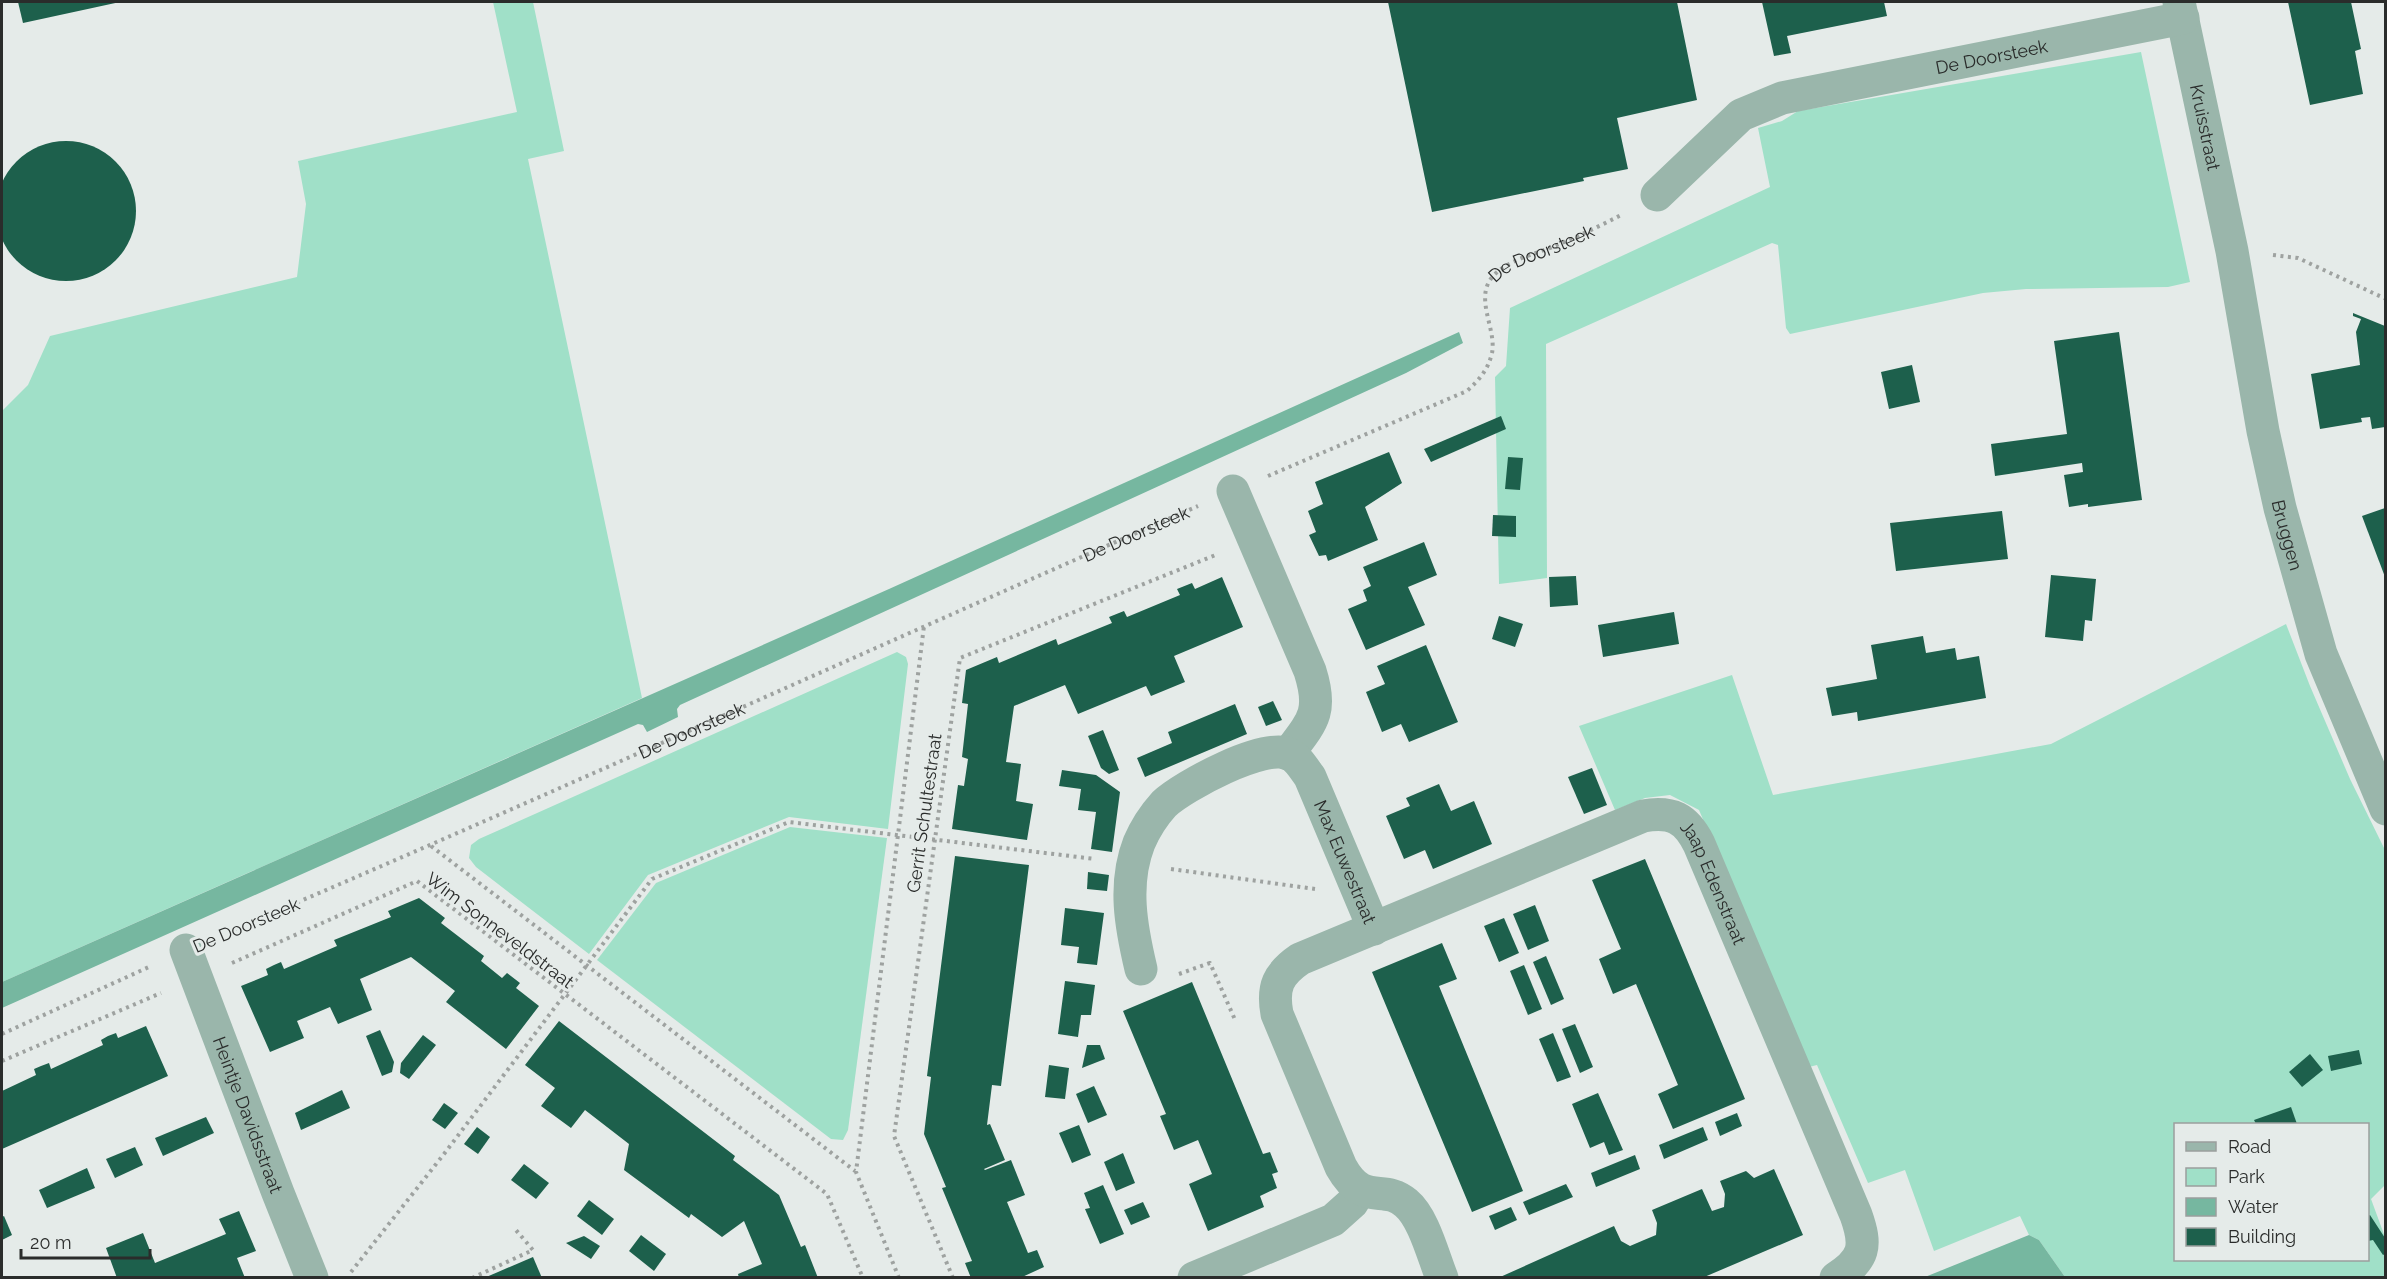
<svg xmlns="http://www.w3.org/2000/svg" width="2387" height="1279" font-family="Raleway,sans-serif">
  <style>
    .green { fill: #a0e0c8; fill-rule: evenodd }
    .water { fill: #76b7a0 }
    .building { fill: #1d604c }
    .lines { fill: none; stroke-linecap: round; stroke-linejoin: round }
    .path { stroke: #9ea2a0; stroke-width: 4; stroke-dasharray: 3 4.5; stroke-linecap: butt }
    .minor { stroke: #9ab6ab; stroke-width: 33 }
    .labels { text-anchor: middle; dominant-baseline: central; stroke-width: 6; stroke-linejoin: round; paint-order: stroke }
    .street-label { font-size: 18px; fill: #2a2c2b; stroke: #e5ebe9 }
  </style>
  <rect width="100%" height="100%" fill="#e5ebe9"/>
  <!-- green -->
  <g class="green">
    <polygon points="493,2 533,2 564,151 528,159 642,698 2,982 2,411 28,385 50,336 297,277 306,204 298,161 517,112"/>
    <polygon points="2141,52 2190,282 2168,287 2026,289 1983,293 1790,334 1786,328 1778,245 1772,243 1546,344 1547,578 1499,584 1495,377 1506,366 1510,308 1770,187 1758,128 1782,121 1798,111"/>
    <path d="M2286,624L2310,686L2350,779L2385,850L2386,1184L2371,1199L2385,1237V1277H2065L2039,1240L2029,1235L2020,1216L1934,1251L1905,1170L1868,1183L1817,1065L1809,1067L1699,810L1670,795L1645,798L1615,810L1579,726L1732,675L1773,795L2051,744ZM2176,1124H2368V1260H2176Z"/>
    <polygon points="897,652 906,657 908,664 888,829 789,817 648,875 589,954 476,867 469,858 471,845 479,839"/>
    <polygon points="790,827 887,838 848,1130 843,1140 831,1139 597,960 656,883"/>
  </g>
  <!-- water -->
  <g class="water">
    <polygon points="1459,332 1463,343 1406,373 680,705 677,709 678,717 647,732 643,725 638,724 2,1008 2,982 889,589"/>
    <polygon points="2029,1235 2039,1240 2065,1277 1925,1277"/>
  </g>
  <!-- building -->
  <g class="building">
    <polygon points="18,2 120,2 23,23"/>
    <polygon points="1388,2 1677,2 1697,100 1617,118 1628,169 1583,178 1584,181 1432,212"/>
    <polygon points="1762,2 1884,2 1887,16 1787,36 1791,53 1774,56"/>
    <polygon points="2288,2 2351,2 2361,49 2355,51 2363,94 2310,105"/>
    <circle cx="66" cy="211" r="70"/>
    <polygon points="2353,313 2385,326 2385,427 2372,429 2370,417 2361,418 2362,422 2320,429 2311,374 2360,365 2356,332 2361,319 2353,316"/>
    <polygon points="2119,332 2142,500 2088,507 2088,504 2069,507 2064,475 2083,472 2082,463 1995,476 1991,444 2067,434 2054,341"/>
    <polygon points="1912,365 1920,402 1889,409 1881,372"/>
    <polygon points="1501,416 1506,429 1431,462 1424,449"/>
    <polygon points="1389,452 1402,483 1365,507 1378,540 1328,561 1326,555 1319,556 1309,535 1316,532 1308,511 1323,504 1315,482"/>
    <polygon points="1508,457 1523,458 1520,490 1505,489"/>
    <polygon points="2385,508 2385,577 2362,516"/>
    <polygon points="2002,511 2008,559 1896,571 1890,523"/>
    <polygon points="1493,515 1516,516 1516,537 1492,536"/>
    <polygon points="1424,542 1437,575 1408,587 1425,625 1366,650 1348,609 1367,601 1363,590 1371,586 1363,567"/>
    <polygon points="2051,575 2096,579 2092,621 2085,620 2083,641 2045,637"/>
    <polygon points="1576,576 1578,605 1550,607 1549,577"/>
    <polygon points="1222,577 1243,627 1174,656 1185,682 1151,696 1146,686 1078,714 1065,685 1014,706 1006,762 1021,764 1016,801 1033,804 1027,840 952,829 958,785 964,786 968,759 962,757 968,704 962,703 966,670 997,657 999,663 1056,639 1058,645 1112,623 1109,617 1124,611 1127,617 1180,595 1177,589 1192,583 1195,589"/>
    <polygon points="1674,612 1679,644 1603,657 1598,625"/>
    <polygon points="1499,616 1523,624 1515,647 1492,639"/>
    <polygon points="1923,636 1926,653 1955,648 1957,660 1979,656 1986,698 1858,721 1857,712 1832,716 1826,688 1877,679 1871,645"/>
    <polygon points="1426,645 1458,722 1409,742 1401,724 1382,732 1366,692 1385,684 1377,666"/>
    <polygon points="1273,701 1282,720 1266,726 1258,707"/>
    <polygon points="1235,704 1247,734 1145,777 1137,758 1172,743 1168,732"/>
    <polygon points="1103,730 1119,770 1109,774 1101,768 1088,736"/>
    <polygon points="1592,768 1607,805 1584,814 1568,777"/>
    <polygon points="1062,770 1096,775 1120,792 1112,852 1091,849 1096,812 1078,810 1081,789 1059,786"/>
    <polygon points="1439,784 1451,811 1474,801 1492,844 1433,869 1425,850 1404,859 1386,816 1410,806 1406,798"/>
    <polygon points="955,856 1029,865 1001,1086 992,1085 987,1125 990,1124 1005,1160 984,1169 985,1170 1011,1160 1025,1195 1007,1202 1028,1253 1037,1250 1044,1267 1020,1278 971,1278 965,1263 972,1261 942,1188 946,1187 924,1134 931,1077 927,1076"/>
    <polygon points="1645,859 1745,1099 1673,1129 1658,1094 1678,1085 1636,984 1613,994 1599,959 1621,949 1592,880"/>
    <polygon points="1088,872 1109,875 1107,891 1087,889"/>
    <polygon points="419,898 445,918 441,923 484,956 481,961 502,978 507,973 520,983 516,988 539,1006 506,1049 446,1002 455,991 411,957 360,979 372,1010 338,1024 330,1007 297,1021 304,1038 270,1052 241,986 268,975 266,969 274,965 281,962 284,969 337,946 334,940 391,917 388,911"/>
    <polygon points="1535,905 1549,941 1528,950 1513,914"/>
    <polygon points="1065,908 1104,913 1097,965 1077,963 1079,947 1061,945"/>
    <polygon points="1504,918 1519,953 1499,962 1484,926"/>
    <polygon points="1442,943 1457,979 1439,986 1523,1191 1472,1212 1372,972"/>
    <polygon points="1546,956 1564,999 1551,1005 1533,962"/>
    <polygon points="1524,965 1542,1009 1528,1015 1510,971"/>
    <polygon points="1065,981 1095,985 1091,1015 1081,1015 1078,1037 1058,1034"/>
    <polygon points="1192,982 1263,1154 1270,1152 1278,1172 1272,1174 1277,1188 1260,1196 1264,1207 1208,1231 1189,1184 1212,1174 1198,1140 1174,1150 1160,1116 1166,1114 1123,1011"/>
    <polygon points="559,1021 735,1156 733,1160 779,1195 801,1247 805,1245 818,1278 739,1278 738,1274 762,1264 744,1221 722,1237 691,1214 689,1218 624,1170 629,1144 585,1110 571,1128 541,1106 555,1088 525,1065"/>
    <polygon points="1575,1024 1593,1067 1580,1073 1562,1029"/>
    <polygon points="146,1026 168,1076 2,1149 2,1091 36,1075 34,1069 41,1066 49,1063 51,1069 103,1045 101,1040 108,1036 116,1033 118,1038"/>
    <polygon points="380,1030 394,1062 392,1072 382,1076 366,1036"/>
    <polygon points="1553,1033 1571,1077 1557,1082 1539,1039"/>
    <polygon points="423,1035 436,1045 409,1079 400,1073 401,1063"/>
    <polygon points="1087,1045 1100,1045 1105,1059 1082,1068"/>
    <polygon points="2359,1050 2362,1064 2331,1071 2328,1056"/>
    <polygon points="2310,1054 2323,1070 2302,1087 2289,1072"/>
    <polygon points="1049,1065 1069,1068 1065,1099 1045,1097"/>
    <polygon points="1094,1086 1107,1115 1088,1123 1076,1094"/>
    <polygon points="342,1090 350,1108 301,1130 295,1113"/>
    <polygon points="1598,1093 1623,1150 1609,1155 1604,1142 1590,1148 1572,1104"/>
    <polygon points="444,1103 458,1113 445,1129 432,1120"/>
    <polygon points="2291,1107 2297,1124 2256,1124 2254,1120"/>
    <polygon points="1737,1113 1742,1126 1720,1136 1715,1122"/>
    <polygon points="206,1117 214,1133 163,1156 155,1138"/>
    <polygon points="1079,1125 1091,1155 1072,1163 1059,1133"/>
    <polygon points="477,1127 490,1137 478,1154 464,1144"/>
    <polygon points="1703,1127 1708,1140 1664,1159 1659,1145"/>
    <polygon points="135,1147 143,1165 115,1178 106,1159"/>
    <polygon points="1123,1153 1135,1183 1116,1191 1104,1162"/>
    <polygon points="1635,1155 1640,1169 1596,1187 1591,1173"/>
    <polygon points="524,1164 549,1183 536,1199 511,1180"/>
    <polygon points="87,1168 95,1188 47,1208 39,1190"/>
    <polygon points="1774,1169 1803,1235 1702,1278 1498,1278 1614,1226 1621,1241 1630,1246 1644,1240 1656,1235 1657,1223 1652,1210 1702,1189 1712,1211 1724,1207 1725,1194 1720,1181 1746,1171 1754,1178"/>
    <polygon points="1566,1184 1573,1197 1529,1215 1523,1202"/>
    <polygon points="1103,1185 1124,1234 1100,1244 1085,1209 1090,1208 1084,1193"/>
    <polygon points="589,1200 614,1219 602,1235 577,1216"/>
    <polygon points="1143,1202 1150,1217 1131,1225 1124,1210"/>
    <polygon points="1511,1207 1517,1220 1495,1230 1489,1216"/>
    <polygon points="239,1211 256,1251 237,1258 245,1278 117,1278 106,1248 143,1233 155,1263 226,1234 219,1219"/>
    <polygon points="2370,1215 2385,1238 2385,1254 2383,1255 2373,1240 2368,1241 2368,1216"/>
    <polygon points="4,1216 12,1235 2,1240 2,1217"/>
    <polygon points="641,1235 666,1254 654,1271 629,1251"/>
    <polygon points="584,1236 600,1246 591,1259 566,1243"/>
    <polygon points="533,1257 542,1278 484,1278"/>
  </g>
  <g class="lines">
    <!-- path -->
    <g class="path">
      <polyline points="2273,255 2298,258 2386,299"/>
      <path id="s1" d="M1268,476L1467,391C1479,380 1488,370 1492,353C1497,328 1472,296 1495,274C1512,258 1537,254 1557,245C1579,236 1602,225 1623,214"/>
      <polyline points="431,846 855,1171"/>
      <polyline points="1171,869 1315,889"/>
      <path id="s2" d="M221,935C548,796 872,648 1198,506"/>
      <polyline points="232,963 417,881 827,1194 863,1278"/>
      <polyline points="1179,974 1210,963 1236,1022"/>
      <polyline points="2,1034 151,966"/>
      <polyline points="2,1061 161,993"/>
      <polyline points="351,1272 444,1154 652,879 789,822 1095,859"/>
      <polyline points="472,1278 533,1250 515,1229"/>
      <polyline points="899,1278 856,1172 924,626"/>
      <polyline points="953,1278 894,1136 960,658 1218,554"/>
    </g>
    <!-- minor -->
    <g class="minor">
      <path id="s3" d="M2179,2L2232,251L2263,431L2280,508L2321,654L2386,809"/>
      <path id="s4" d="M1657,195L1741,115L1782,98L2183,18"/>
      <path d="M1233,491L1310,671C1323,712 1313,721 1288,754"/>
      <path id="s5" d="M186,950L278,1193L312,1278"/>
      <path id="s6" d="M1141,969C1131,927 1123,884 1139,843C1145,829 1154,815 1164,804C1183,786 1265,742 1289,754C1298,758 1304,769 1310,777L1374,929"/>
      <polyline points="1194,1278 1333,1220 1352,1203 1360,1190"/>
      <path id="s7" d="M1442,1278C1433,1256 1424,1218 1406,1203C1383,1183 1364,1208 1341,1167L1277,1014C1272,987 1278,974 1300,959L1643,816C1672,811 1686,818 1699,844L1856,1215C1867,1246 1865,1259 1836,1278"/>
    </g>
  </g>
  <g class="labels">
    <!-- street labels -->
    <g class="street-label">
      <text stroke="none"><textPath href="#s4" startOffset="374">De Doorsteek</textPath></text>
      <text stroke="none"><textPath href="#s3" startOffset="128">Kruisstraat</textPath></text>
      <text stroke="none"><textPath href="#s1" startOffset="396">De Doorsteek</textPath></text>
      <text stroke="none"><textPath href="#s2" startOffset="999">De Doorsteek</textPath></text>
      <text stroke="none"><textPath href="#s3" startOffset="544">Bruggen</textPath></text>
      <text stroke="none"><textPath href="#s2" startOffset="513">De Doorsteek</textPath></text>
      <text transform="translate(924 813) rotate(-82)">Gerrit Schultestraat</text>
      <text stroke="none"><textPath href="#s6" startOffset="436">Max Euwestraat</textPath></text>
      <text stroke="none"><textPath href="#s7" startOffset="874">Jaap Edenstraat</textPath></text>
      <text transform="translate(246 925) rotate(-23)">De Doorsteek</text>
      <text transform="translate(500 930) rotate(37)">Wim Sonneveldstraat</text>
      <text stroke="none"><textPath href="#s5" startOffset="176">Heintje Davidsstraat</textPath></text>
    </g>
  </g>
  <!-- border -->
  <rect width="2387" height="1279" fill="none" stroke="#2a2c2b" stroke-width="6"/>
  <!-- legend -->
  <rect x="2174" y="1123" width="195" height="138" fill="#e5ebe9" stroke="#9a9f9d" stroke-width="1.5"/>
  <rect x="2186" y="1142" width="30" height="9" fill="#9ab6ab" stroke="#9a9f9d" stroke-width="1.5"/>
  <text x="2228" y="1153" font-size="18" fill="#2a2c2b">Road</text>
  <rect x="2186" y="1168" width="30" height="18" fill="#a0e0c8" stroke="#9a9f9d" stroke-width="1.5"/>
  <text x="2228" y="1183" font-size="18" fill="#2a2c2b">Park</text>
  <rect x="2186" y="1198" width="30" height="18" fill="#76b7a0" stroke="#9a9f9d" stroke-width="1.5"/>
  <text x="2228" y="1213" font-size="18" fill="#2a2c2b">Water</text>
  <rect x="2186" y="1228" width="30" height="18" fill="#1d604c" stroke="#9a9f9d" stroke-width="1.5"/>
  <text x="2228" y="1243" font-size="18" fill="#2a2c2b">Building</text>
  <!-- scale -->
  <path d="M21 1249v9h129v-9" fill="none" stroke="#2a2c2b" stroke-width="3"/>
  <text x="30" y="1249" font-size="18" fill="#2a2c2b" stroke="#e5ebe9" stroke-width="4.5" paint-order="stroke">20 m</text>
</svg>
